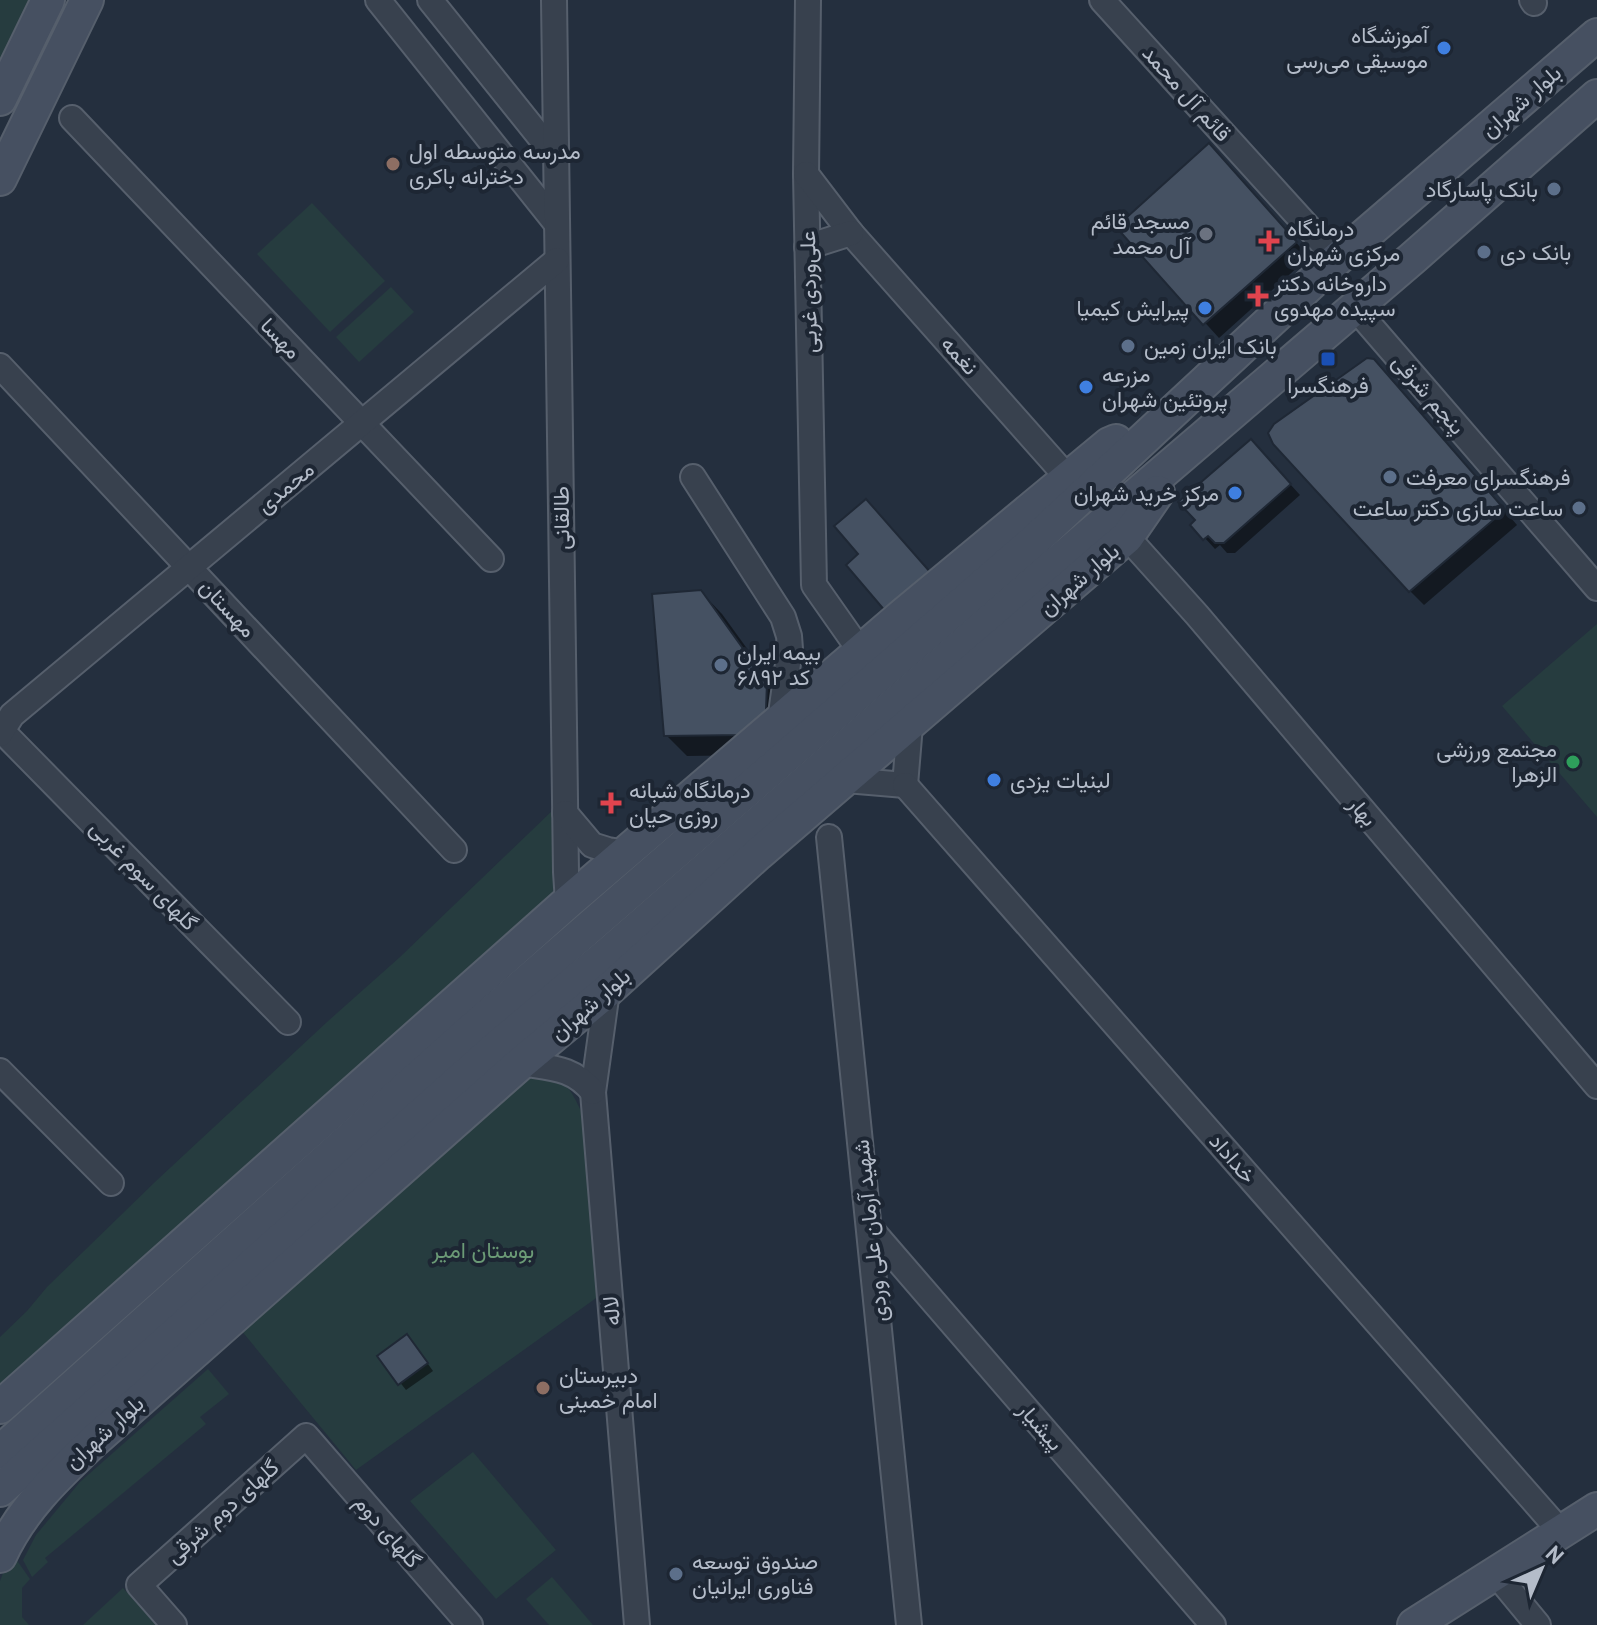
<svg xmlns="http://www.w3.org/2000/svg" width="1597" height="1625" font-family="'PT Sans',Vazirmatn,sans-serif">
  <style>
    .green { fill: #263c3f }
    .shadow { fill: #0007 }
    .building { fill: #455162; stroke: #1f2835; stroke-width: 2 }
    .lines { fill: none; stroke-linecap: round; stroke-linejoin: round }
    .street-casing { stroke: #565f6c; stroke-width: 28 }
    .secondary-casing { stroke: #565f6c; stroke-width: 36 }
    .street { stroke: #38414e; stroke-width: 24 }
    .secondary { stroke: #465061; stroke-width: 32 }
    .shop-dot { fill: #3f7fe0; stroke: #1d2633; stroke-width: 3 }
    .education-dot { fill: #8d6e63; stroke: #1d2633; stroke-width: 3 }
    .service-dot { fill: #5c6f8a; stroke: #1d2633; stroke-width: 3 }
    .worship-dot { fill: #6b7280; stroke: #1d2633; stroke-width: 3 }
    .health-dot { fill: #e0444e; stroke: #1d2633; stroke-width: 3 }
    .transit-dot { fill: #1a4fb4; stroke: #1d2633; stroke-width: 3 }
    .leisure-dot { fill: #2e9e5b; stroke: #1d2633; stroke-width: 3 }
    .labels { text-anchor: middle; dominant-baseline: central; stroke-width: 8; stroke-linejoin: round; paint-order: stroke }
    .poi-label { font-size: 22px; fill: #b4bcc9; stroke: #1d2633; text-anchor: start }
    .street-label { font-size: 22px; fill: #b4bcc9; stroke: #1d2633 }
    .park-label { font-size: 22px; fill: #6b9a76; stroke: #1d2633 }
  </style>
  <rect width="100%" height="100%" fill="#242f3e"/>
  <!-- green -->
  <g class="green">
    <polygon points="0,0 32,0 0,71"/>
    <polygon points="312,203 385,281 330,332 257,254"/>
    <polygon points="391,287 414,312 359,362 336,337"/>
    <polygon points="1597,624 1597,817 1502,706"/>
    <polygon points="554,809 557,877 549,906 0,1395 0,1337 27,1311 47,1287 156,1181 327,1022 400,957"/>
    <path d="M537,1073C569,1084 568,1084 583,1115L599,1296L356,1470L236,1324L511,1086Z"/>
    <polygon points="208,1369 229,1394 200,1417 206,1424 45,1558 48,1562 32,1577 23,1560 36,1535 80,1482"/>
    <polygon points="473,1452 556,1550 496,1599 410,1501"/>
    <polygon points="11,1552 30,1579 22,1588 22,1617 29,1625 0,1625 0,1581"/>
    <polygon points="552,1577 593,1625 549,1625 526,1599"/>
    <polygon points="123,1588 157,1625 83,1625"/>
  </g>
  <!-- shadow -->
  <g class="shadow">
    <polygon points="1223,160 1309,257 1219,338 1118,227"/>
    <polygon points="1373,360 1388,375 1517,525 1424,605 1410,591"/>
    <polygon points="1261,452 1300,495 1235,553 1227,553 1220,545 1215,549 1193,525"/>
    <polygon points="701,592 722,614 788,705 758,755 687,756 666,735"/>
    <polygon points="413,1343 433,1371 406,1390 380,1357"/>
  </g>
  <!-- building -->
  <g class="building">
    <polygon points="1209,143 1297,242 1203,325 1116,227"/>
    <polygon points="1367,358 1374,359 1505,510 1409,592 1273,444 1268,433 1274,424"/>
    <polygon points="1251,439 1291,484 1224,543 1215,543 1208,536 1203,540 1190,525 1195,520 1178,502"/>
    <polygon points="866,499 931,573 886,612 846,565 858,554 834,526"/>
    <polygon points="701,590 767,682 766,710 763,716 743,735 664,736 652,594"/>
    <polygon points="407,1334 428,1363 398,1385 377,1356"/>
  </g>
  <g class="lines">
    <defs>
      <g id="street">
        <polyline points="378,0 556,223"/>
        <polyline points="430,0 556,157"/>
        <polyline points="554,0 566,872 568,902"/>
        <polyline points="808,0 806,174 814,585 861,652"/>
        <polyline points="1102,0 1337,259"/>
        <polyline points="1532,0 1534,3"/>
        <polyline points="72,118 491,559"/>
        <polyline points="806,174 851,233 1068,478"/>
        <polyline points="807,247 851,233"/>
        <polyline points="1355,308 1597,588"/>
        <polyline points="0,366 454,850"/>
        <polyline points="693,477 783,617 789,636 790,649 780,721"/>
        <polyline points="1127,537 1197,615 1597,1086"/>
        <polyline points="0,729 288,1022"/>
        <polyline points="0,734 12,715 557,260"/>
        <polyline points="846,780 905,785 910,725"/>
        <polyline points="905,785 1561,1532"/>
        <polyline points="565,813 592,845 608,850 626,853"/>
        <polyline points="829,837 909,1625"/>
        <polyline points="607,991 593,1092 637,1625"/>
        <path d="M521,1063C551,1068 573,1067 593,1092"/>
        <polyline points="0,1071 111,1183"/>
        <polyline points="869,1227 1213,1625"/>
        <polyline points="1496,1574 1538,1625"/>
        <polyline points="174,1625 139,1585 306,1436 470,1625"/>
      </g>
      <g id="secondary">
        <polyline points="0,99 48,0"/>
        <polyline points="0,179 87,0"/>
        <polyline points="0,1407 568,902 904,614 1109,444 1116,441"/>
        <polyline points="0,1452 470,1031 1035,540 1337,259 1597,35"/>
        <polyline points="0,1490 498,1046 609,953 1052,567 1414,257 1597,96"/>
        <path d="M0,1556C22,1508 58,1475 95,1440L521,1063L607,991L758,854L1127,537L1158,492"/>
        <polyline points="1414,1625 1597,1509"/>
      </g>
    </defs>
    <!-- street casing -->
    <use href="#street" class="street-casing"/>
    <!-- secondary casing -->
    <use href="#secondary" class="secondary-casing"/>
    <!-- street -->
    <use href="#street" class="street"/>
    <!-- secondary -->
    <use href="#secondary" class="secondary"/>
  </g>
  <!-- markers -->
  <g class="shop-dot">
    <circle cx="1444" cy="48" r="8"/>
    <circle cx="1205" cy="308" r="8"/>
    <circle cx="1086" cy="387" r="8"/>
    <circle cx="1235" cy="493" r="8"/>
    <circle cx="994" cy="780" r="8"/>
  </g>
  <g class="education-dot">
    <circle cx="393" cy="164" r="8"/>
    <circle cx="543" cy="1388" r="8"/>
  </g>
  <g class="service-dot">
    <circle cx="1554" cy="189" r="8"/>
    <circle cx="1484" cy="252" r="8"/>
    <circle cx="1128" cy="346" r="8"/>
    <circle cx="1390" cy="477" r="8"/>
    <circle cx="1579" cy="508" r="8"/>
    <circle cx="721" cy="665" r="8"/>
    <circle cx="676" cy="1574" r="8"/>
  </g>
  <circle class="worship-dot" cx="1206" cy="234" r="8"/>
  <g class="health-dot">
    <path d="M1265 229h8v8h8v8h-8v8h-8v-8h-8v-8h8z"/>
    <path d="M1254 284h8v8h8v8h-8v8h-8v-8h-8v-8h8z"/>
    <path d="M607 791h8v8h8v8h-8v8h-8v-8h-8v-8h8z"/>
  </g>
  <rect class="transit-dot" x="1320" y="351" width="16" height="16" rx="4"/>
  <circle class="leisure-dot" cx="1573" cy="762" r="8"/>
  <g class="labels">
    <!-- poi labels -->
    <g class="poi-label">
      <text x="1428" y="35" text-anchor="end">آموزشگاه<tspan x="1428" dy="25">موسیقی می‌رسی</tspan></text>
      <text x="409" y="151">مدرسه متوسطه اول<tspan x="409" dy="25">دخترانه باکری</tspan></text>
      <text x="1538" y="189" text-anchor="end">بانک پاسارگاد</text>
      <text x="1190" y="221" text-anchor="end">مسجد قائم<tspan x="1190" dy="25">آل محمد</tspan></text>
      <text x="1287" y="228">درمانگاه<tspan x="1287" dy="25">مرکزی شهران</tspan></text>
      <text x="1500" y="252">بانک دی</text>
      <text x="1274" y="283">داروخانه دکتر<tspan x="1274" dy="25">سپیده مهدوی</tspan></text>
      <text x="1189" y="308" text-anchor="end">پیرایش کیمیا</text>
      <text x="1144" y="346">بانک ایران زمین</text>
      <text x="1102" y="374">مزرعه<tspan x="1102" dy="25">پروتئین شهران</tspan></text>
      <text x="1328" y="385" text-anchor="middle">فرهنگسرا</text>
      <text x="1406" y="477">فرهنگسرای معرفت</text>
      <text x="1219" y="493" text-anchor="end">مرکز خرید شهران</text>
      <text x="1563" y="508" text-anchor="end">ساعت سازی دکتر ساعت</text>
      <text x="737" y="652">بیمه ایران<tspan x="737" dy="25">کد ۶۸۹۲</tspan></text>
      <text x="1557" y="749" text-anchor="end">مجتمع ورزشی<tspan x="1557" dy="25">الزهرا</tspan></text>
      <text x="1010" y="780">لبنیات یزدی</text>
      <text x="629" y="790">درمانگاه شبانه<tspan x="629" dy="25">روزی حیان</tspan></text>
      <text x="559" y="1375">دبیرستان<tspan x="559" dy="25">امام خمینی</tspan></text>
      <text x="692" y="1561">صندوق توسعه<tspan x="692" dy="25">فناوری ایرانیان</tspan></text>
    </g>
    <!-- street labels -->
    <g class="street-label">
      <text transform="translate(1187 93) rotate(48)">قائم آل محمد</text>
      <text transform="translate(1521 101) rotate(-41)">بلوار شهران</text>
      <text transform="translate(808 292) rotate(-91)">علی‌وردی غربی</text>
      <text transform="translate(281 338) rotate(46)">مهسا</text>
      <text transform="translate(960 355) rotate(48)">نغمه</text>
      <text transform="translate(1429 394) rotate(49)">پنجم شرقی</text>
      <text transform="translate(285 487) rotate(-40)">محمدی</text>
      <text transform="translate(561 518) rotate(-91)">طالقانی</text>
      <text transform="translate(1079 579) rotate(-41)">بلوار شهران</text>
      <text transform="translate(228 608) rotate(47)">مهستان</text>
      <text transform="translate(1363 811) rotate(50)">بهار</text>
      <text transform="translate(144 875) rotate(46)">گلهای سوم غربی</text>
      <text transform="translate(590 1004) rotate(-41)">بلوار شهران</text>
      <text transform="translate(1233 1158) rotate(49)">خداداد</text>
      <text transform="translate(870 1231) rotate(-96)">شهید آرمان علی وردی</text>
      <text transform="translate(611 1311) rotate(-95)">لاله</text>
      <text transform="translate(1041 1426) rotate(49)">پیشیار</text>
      <text transform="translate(104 1432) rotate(-42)">بلوار شهران</text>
      <text transform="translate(222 1511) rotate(-42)">گلهای دوم شرقی</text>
      <text transform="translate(388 1531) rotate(49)">گلهای دوم</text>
    </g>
    <!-- park labels -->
    <g class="park-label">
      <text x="483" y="1250">بوستان امیر</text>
    </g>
  </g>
  <!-- north arrow -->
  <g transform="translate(1541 1569) rotate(44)" stroke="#1d2633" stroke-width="6" paint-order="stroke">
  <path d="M0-6L14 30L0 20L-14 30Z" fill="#b4bcc9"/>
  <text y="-12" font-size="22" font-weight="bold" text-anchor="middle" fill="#b4bcc9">N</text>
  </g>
</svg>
